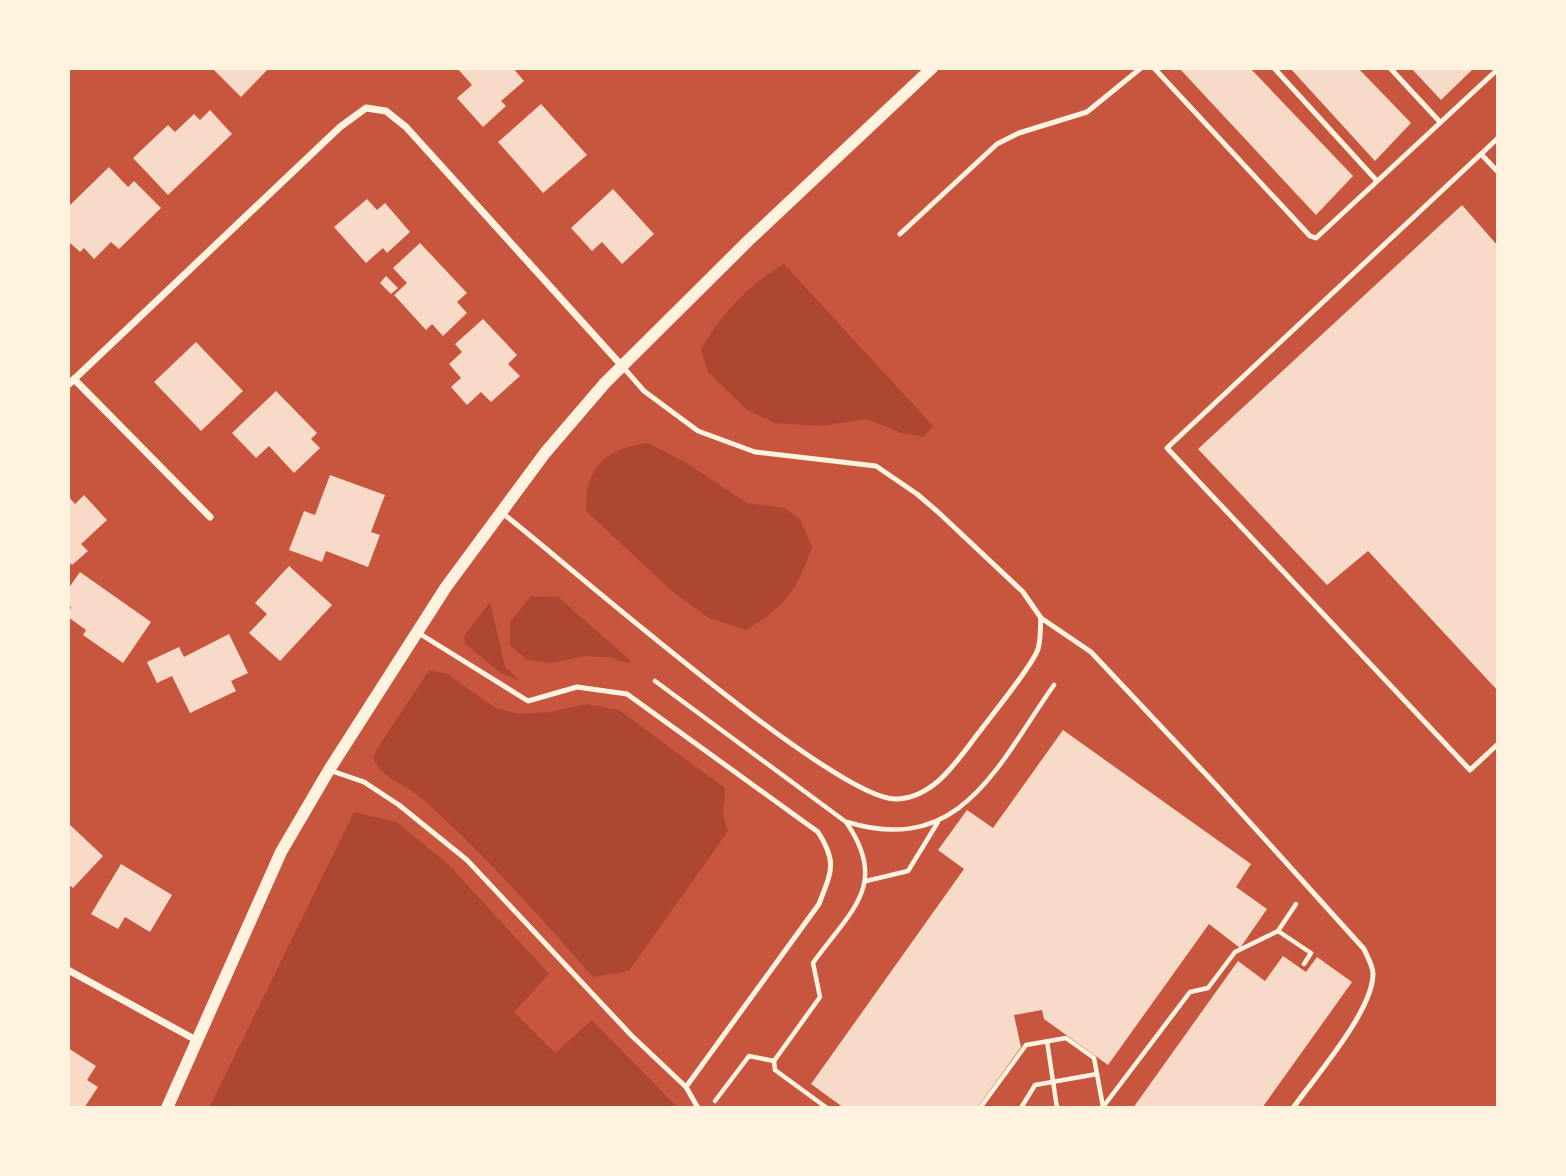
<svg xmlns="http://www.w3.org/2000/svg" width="1566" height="1176" font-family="'PT Serif',serif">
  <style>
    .green { fill: #ae4732 }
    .building { fill: #f7dbc8 }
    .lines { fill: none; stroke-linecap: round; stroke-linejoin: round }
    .path { stroke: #fff3e0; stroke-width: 4.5 }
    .service { stroke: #fff3e0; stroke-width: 5 }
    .minor { stroke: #fff3e0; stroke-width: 7 }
    .tertiary { stroke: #fff3e0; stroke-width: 12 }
  </style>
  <rect width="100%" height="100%" fill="#c8553d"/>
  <!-- green -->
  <g class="green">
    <path d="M784,264L933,426L924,437L902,433L866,419L821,426L774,423L746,409L708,372L701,349C723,312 747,286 784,264Z"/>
    <path d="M648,443L685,462L747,503L784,508L800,519L812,547C796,591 787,606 746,630L709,618L672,591L586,511C585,467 605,449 648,443Z"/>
    <polygon points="531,596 558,597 630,660 628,663 608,657 584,656 551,663 527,660 510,645 510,622"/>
    <polygon points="490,602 505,667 520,681 502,674 465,644 464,636"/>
    <path d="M429,670L447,674L496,708L518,714L551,712L587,704L619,710L725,788L723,816L728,831L629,971L593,977C538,915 483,852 421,798C404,782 383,781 373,758L377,749Z"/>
    <polygon points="354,812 396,822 448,864 549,974 514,1012 555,1053 592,1020 678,1108 209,1108"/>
  </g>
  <!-- building -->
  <g class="building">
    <polygon points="212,68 269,68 241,97"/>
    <polygon points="457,68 513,68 524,81 501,101 506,106 483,127 457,98 472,85"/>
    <polygon points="1179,68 1250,68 1353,176 1316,215"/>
    <polygon points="1290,68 1358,68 1411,123 1375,161"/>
    <polygon points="1411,68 1474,68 1441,100"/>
    <polygon points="541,104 587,155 543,193 498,142"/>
    <polygon points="210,110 232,134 168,195 133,158 168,125 175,132 194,114 200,120"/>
    <polygon points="109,167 128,187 134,181 161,208 119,249 111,242 94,259 84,248 80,252 68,241 68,207"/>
    <polygon points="613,189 654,234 622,264 602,242 592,251 571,228"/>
    <polygon points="367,199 377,210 385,203 410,232 387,253 383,248 366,263 334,227"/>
    <polygon points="1462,205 1498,246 1498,691 1368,551 1327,585 1198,449"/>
    <polygon points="420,243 467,293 457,302 467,313 443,336 432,324 426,330 394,295 407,283 393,268"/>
    <polygon points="386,276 398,288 391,294 380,283"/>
    <polygon points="483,319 517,355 508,364 520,376 491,402 481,392 467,405 451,387 461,378 449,364 462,352 455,344"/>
    <polygon points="196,342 243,391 201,431 154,382"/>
    <polygon points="276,391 317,433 311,439 320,448 294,473 269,446 256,458 232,433"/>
    <polygon points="330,475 385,495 371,532 380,535 368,567 326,551 322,562 289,550 304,511 315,515"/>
    <polygon points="84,495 107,520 81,544 88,551 72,565 68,561 68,496 75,504"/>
    <polygon points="289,566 332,605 280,661 249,633 267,614 255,603"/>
    <polygon points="80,572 151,622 123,663 83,635 86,630 68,617 71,607 68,605 68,589"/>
    <polygon points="229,634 248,673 231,681 236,691 190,713 172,676 157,683 147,662 179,647 184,657"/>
    <polygon points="1063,730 1251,864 1236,887 1267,909 1240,948 1209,924 1108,1065 1044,1019 1042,1010 1014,1015 1021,1047 977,1108 844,1108 811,1084 964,869 938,850 967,810 993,828"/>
    <polygon points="68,823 103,856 73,888 68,884"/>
    <polygon points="121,864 172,895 150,932 125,917 118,929 91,914"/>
    <polygon points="1283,956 1306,972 1317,957 1352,982 1262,1108 1133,1108 1238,961 1265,981"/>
    <polygon points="68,1048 96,1066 87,1080 98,1087 84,1108 68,1108"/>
  </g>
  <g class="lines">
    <!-- path -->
    <g class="path">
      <path d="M655,681L846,822C890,885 850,911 813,963L820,997L774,1061L775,1070L827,1108"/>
      <path d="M847,822C962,857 998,764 1054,685"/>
      <polyline points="866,881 908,871 938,822"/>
      <polyline points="1278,931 1296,904"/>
      <polyline points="1047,1041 1057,1108"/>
      <polyline points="715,1101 749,1056 774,1061"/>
      <polyline points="1103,1107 1190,992 1208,988 1235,952 1278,931 1311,953 1304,964"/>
      <polyline points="980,1108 1026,1045 1066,1038 1094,1058 1097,1074"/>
      <polyline points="1021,1108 1035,1085 1097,1074 1103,1107"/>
    </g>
    <!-- service -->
    <g class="service">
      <polyline points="1154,68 1310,236 1316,238 1498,69"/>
      <polyline points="1274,68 1377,181"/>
      <polyline points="1390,68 1440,122"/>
      <polyline points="1498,138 1481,154 1498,172"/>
      <polyline points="1481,154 1167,448 1470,770 1498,744"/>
      <polyline points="900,234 997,144 1019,133 1087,112 1141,68"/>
      <path d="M501,512C563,560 838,803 897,799C936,797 958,759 980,731C992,715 1033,665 1038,649C1041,640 1040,627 1041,618L1023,592L938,512L917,494L876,466L755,452L698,431L644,391L623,367"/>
      <path d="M1041,618L1091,652L1216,785L1364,949C1367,956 1373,966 1373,974C1373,1011 1315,1077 1293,1108"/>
      <path d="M329,770L364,782L399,805L467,860L631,1035L686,1087L819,904C831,872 838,863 818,832L627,694L577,687L528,701L417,632"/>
      <polyline points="686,1087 698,1108"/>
    </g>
    <!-- minor -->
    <g class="minor">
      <polyline points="74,379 210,517"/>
      <polyline points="68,385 340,127 366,108 386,111 406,127 622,366"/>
      <polyline points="68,970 196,1040"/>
    </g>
    <!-- tertiary -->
    <polyline class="tertiary" points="167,1108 281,852 329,770 446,587 545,453 605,383 749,240 932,68"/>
  </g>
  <!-- border -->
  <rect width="1566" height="1176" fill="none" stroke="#fff3e0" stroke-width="140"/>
</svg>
